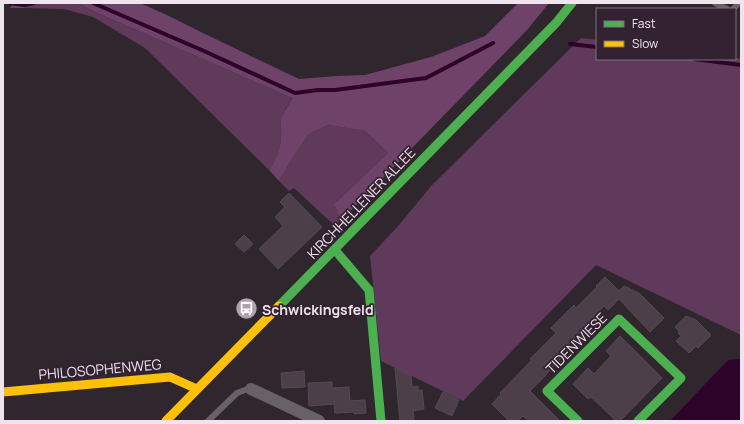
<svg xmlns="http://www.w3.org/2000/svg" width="744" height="424" font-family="Manrope,sans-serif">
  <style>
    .green { fill: #603a5b }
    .forest { fill: #6f4269 }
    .water { fill: #2d032a }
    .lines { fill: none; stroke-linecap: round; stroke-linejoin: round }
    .stream { stroke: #2d032a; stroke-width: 4 }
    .building { fill: #4c3f4a; stroke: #534b52 }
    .lane { stroke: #666266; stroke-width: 6 }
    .street { stroke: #666266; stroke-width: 12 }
    .fast { stroke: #4caf50; stroke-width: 9 }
    .slow { stroke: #ffc107; stroke-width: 9 }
    .labels { text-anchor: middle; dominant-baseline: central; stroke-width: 3.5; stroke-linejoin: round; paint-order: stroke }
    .street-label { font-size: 14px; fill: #f0e5ee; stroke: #332231 }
    .poi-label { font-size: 14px; font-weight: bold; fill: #f0e5ee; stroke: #332231; text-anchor: start }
  </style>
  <rect width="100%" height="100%" fill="#2f262e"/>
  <!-- green -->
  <g class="green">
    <path d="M27,3H78L93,11L292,98C288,105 283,113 281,120C279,126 282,130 281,136C281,149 276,159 269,170L145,48L93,17L64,9L25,8Z"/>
    <polygon points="581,38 597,40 597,59 735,58 741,59 741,335 596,265 463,401 381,361 370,256 399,225 432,185"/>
    <polygon points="328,125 365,131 388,153 334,204 341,221 334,225 294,188 289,191 279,181 297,151 309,134"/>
  </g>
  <!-- forest -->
  <g class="forest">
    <polygon points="13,3 27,3 25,8 10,8"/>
    <path d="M78,3H140L169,16L203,33L299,79L337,76L365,75L431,57L485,36L518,3H549L527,30L341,221L334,204L388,153L365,131L328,125L309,134L297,151L279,181L269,170C276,159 281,149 281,136C282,130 279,126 281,120C283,112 289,105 292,98L93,11Z"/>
  </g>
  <!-- water -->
  <polygon class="water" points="741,359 741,421 670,421 728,360"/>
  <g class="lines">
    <!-- stream -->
    <g class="stream">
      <polyline points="10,3 24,5 34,3"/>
      <polyline points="93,3 204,51 295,93 318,90 335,90 426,78 493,43"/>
      <polyline points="570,44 597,47"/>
      <polyline points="694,59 741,65"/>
    </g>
  </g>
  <!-- building -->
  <g class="building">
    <polygon points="289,193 322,227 278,269 259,249 283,226 275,217 285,207 280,202"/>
    <polygon points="244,235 253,244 244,252 235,244"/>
    <polygon points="605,277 619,291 624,286 639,293 664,318 650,332 619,299 608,310 604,306 590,321 594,325 546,374 547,374 530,391 560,421 529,421 523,416 518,421 509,421 492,404 501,394 500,393 532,360 530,359 556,333 551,328 574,305 576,308 597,287 596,286"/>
    <polygon points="686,316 696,320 711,335 698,348 696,346 689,353 676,341 681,336 678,333 679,331 675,327"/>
    <polygon points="620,336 662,378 620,421 616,421 591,397 588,399 573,384 588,368 594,374 611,356 606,351"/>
    <polygon points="395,368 411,376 412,387 418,386 418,391 422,390 424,409 413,411 414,421 400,421"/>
    <polygon points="304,371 305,387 282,388 281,373"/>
    <polygon points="332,382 332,388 349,387 350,401 365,400 366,413 354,414 354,412 335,413 334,404 309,406 308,383"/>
    <polygon points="443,392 459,400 452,416 435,408"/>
  </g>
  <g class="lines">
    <!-- lane -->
    <g class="lane">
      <polyline points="715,3 727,9"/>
      <polyline points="733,9 739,3"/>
      <polyline points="208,421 237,393 245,390 251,389"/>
    </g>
    <!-- street -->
    <polyline class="street" points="251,389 319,421"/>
    <!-- fast -->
    <g class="fast">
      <polyline points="335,250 369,290 381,421"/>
      <polyline points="279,306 556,23 572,3"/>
      <polyline points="578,421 547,391 619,319 681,378 638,421"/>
    </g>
    <!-- slow -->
    <g class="slow">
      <polyline points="3,392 170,377 197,389"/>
      <polyline points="166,421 279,306"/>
    </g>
  </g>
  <!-- icons -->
  <defs>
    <symbol id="bus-disc" viewBox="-11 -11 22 22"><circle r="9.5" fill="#aca2ab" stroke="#332231"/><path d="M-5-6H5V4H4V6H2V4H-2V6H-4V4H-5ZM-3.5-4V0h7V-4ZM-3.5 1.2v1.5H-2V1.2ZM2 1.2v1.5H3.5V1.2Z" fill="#fff"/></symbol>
  </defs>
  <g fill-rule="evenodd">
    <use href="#bus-disc" x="234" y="296" width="25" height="25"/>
  </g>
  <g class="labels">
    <!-- street labels -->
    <g class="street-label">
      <text transform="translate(361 203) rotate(-46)">KIRCHHELLENER ALLEE</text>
      <text transform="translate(576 343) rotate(-45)">TIDENWIESE</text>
      <text transform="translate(100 369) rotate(-5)">PHILOSOPHENWEG</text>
    </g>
    <!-- poi labels -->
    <g class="poi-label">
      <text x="262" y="309">Schwickingsfeld</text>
    </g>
  </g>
  <!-- border -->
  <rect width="744" height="424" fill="none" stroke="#f0e5ee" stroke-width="8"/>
  <!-- legend -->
  <rect x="596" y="8" width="140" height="52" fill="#332231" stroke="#7f707d"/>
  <rect x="604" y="21" width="20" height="6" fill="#4caf50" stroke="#7f707d"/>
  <text x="632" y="28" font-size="12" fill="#f0e5ee">Fast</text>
  <rect x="604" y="41" width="20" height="6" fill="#ffc107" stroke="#7f707d"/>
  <text x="632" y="48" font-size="12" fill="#f0e5ee">Slow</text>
</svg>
